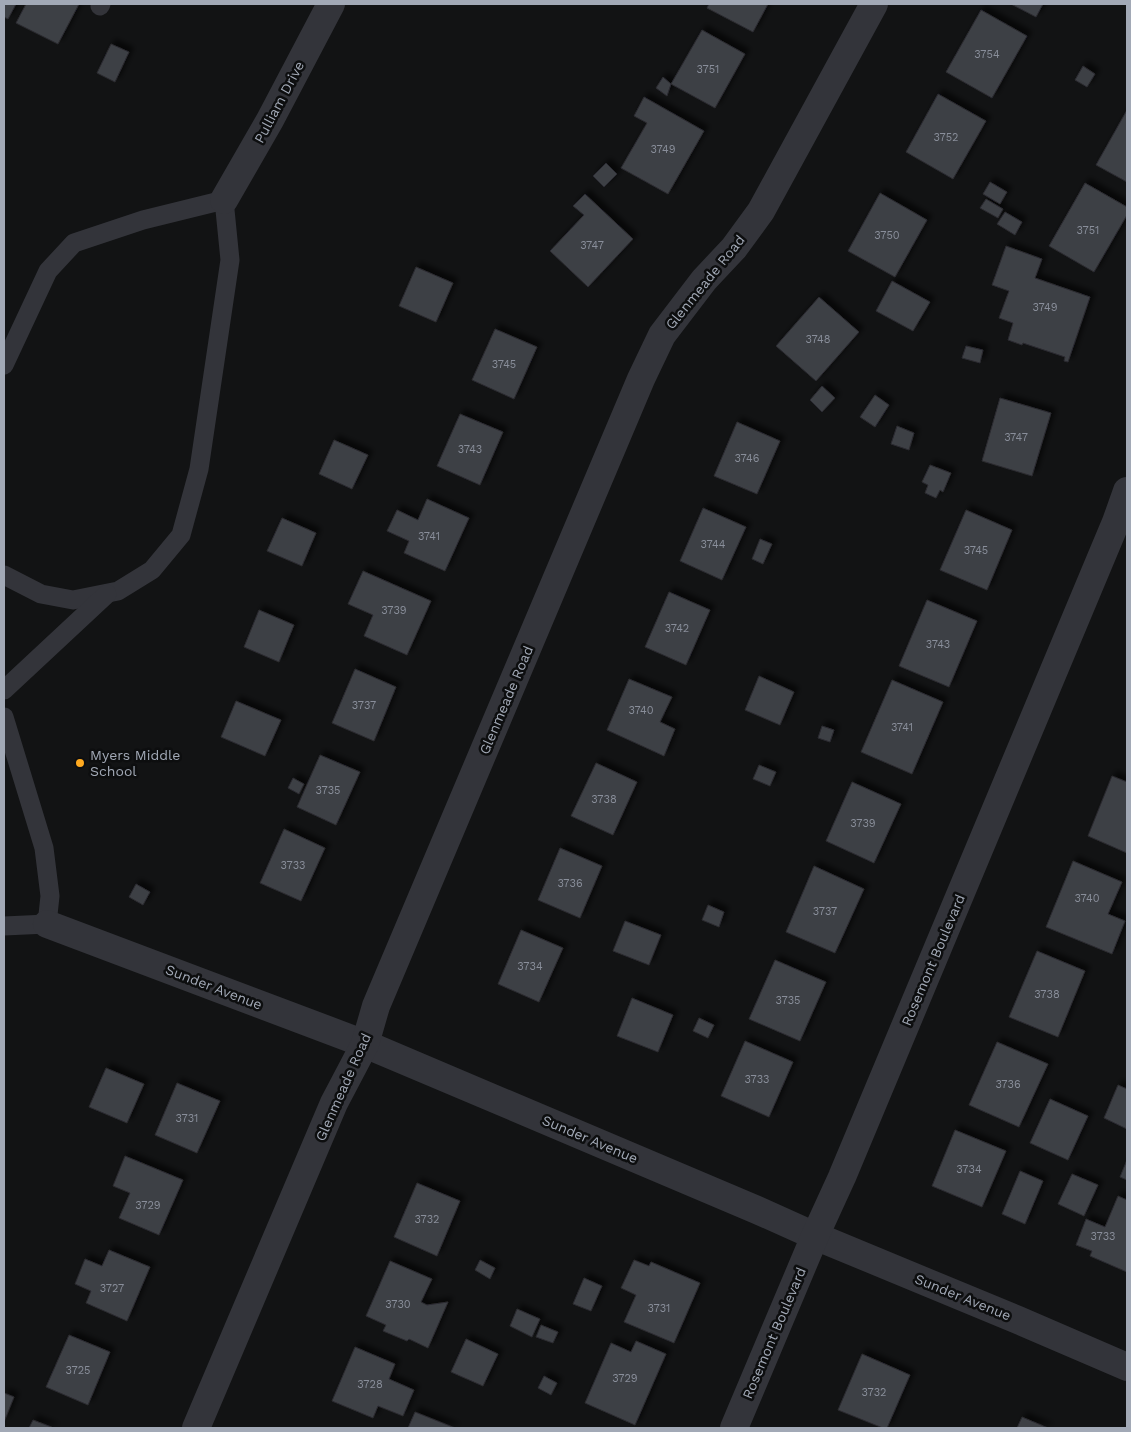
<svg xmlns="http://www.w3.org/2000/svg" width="1131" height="1432" font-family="'Work Sans',sans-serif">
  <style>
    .building { fill: #3e3f45; stroke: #2c2c31; filter: url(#shadow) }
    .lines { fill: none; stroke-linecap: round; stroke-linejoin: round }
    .service { stroke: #33343a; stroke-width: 19 }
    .minor { stroke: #33343a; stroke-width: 28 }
    .poi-dot { fill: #ffaa20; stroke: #0d0e0f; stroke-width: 2 }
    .labels { text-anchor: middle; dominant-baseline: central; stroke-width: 5; stroke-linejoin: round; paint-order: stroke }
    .number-label { font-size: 11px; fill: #898e9a }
    .street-label { font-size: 14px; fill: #a2a9b6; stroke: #0d0e0f }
    .poi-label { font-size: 14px; fill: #a2a9b6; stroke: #0d0e0f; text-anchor: start }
  </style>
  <defs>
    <filter id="shadow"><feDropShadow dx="4.5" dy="-4.5" stdDeviation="2.5" flood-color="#0009"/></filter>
  </defs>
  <rect width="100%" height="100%" fill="#121314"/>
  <!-- building -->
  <g class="building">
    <polygon points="4,4 16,4 8,19 4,17"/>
    <polygon points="26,4 79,4 58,44 16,23"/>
    <polygon points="709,4 768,4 753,32 707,8"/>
    <polygon points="1011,4 1043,4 1036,17"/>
    <polygon points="981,10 1027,36 992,98 946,72"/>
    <polygon points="702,30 745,54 715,108 671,84"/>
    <polygon points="111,44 129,52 115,82 97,73"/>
    <polygon points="1083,66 1095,74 1087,87 1075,80"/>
    <polygon points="663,77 671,84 667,96 656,88"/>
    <polygon points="938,94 986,121 953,179 906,152"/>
    <polygon points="644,97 704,131 668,194 621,168 647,123 634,116"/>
    <polygon points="1127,110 1127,182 1096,165"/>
    <polygon points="606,163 617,174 604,187 593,176"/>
    <polygon points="990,182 1007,192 1000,204 983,194"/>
    <polygon points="1085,183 1127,207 1127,215 1094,272 1049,246"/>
    <polygon points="880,193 927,220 895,277 848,251"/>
    <polygon points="585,194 633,239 588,287 550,251 584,215 573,206"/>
    <polygon points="986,199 1003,209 998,218 980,208"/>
    <polygon points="1005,212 1022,222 1015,235 997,224"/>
    <polygon points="1006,246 1042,259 1035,278 1090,297 1068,362 1064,361 1065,357 1023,343 1022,345 1008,340 1013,323 999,318 1009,291 992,285"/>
    <polygon points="416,267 453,283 436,322 399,306"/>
    <polygon points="892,281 930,302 913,331 876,311"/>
    <polygon points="819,297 859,332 816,381 776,346"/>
    <polygon points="495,329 537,347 514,399 472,380"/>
    <polygon points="966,346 983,350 980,363 962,358"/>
    <polygon points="822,386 835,398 822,412 810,400"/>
    <polygon points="875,395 889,405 875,427 860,417"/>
    <polygon points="1000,398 1051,413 1032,476 982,461"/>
    <polygon points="460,414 503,432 480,485 437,466"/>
    <polygon points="737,422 780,441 757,494 714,476"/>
    <polygon points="897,426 914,433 909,450 891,444"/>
    <polygon points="334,440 368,455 352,489 319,474"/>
    <polygon points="930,465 951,473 943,492 940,490 936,498 925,493 928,485 922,482"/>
    <polygon points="427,499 469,518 445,571 404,553 409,541 387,531 397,510 418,520"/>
    <polygon points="703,508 746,527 722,580 680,561"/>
    <polygon points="966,510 1012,530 987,590 940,570"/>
    <polygon points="282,518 316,533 302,566 267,551"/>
    <polygon points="760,539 772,544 763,564 752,559"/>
    <polygon points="363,571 431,601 407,655 364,636 373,615 348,604"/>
    <polygon points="669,592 710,610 686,665 645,647"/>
    <polygon points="927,600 977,621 949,687 899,666"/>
    <polygon points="259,610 294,625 279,662 244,647"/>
    <polygon points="355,669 396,687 374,741 332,723"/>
    <polygon points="759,676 794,692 780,725 745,710"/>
    <polygon points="629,679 672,697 660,722 675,729 664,756 607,730"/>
    <polygon points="892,680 943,702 912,774 861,752"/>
    <polygon points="236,701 281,720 265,756 221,737"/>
    <polygon points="822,726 834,730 830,742 818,738"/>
    <polygon points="320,755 360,772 336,825 297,807"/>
    <polygon points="596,763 637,782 613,835 571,816"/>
    <polygon points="759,765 776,772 770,786 753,779"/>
    <polygon points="1112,776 1127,782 1127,853 1088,836"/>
    <polygon points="293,778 304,784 299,794 288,788"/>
    <polygon points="852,782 901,804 874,863 826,841"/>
    <polygon points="284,829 325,848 301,901 260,883"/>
    <polygon points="560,848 602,866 580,918 538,900"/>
    <polygon points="1073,861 1122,882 1108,914 1125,921 1112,954 1046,927"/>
    <polygon points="814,866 864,889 835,953 786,932"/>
    <polygon points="136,884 150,892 143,905 129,897"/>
    <polygon points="708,905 724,912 719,927 702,920"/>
    <polygon points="625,921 661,935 649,965 613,951"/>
    <polygon points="521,930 563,948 539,1002 498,984"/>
    <polygon points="1037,951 1085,971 1058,1037 1009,1017"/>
    <polygon points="775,960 826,982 800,1041 749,1019"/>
    <polygon points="632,998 673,1015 658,1052 617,1036"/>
    <polygon points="699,1018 714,1025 708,1038 693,1031"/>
    <polygon points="745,1041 793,1062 769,1117 721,1096"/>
    <polygon points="997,1042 1048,1064 1019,1127 969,1105"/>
    <polygon points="106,1068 144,1084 127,1123 89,1107"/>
    <polygon points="177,1083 220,1101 197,1153 155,1135"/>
    <polygon points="1118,1085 1127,1089 1127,1129 1104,1118"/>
    <polygon points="1050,1099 1088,1116 1068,1160 1030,1143"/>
    <polygon points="955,1130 1006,1151 982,1207 932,1186"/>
    <polygon points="125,1156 183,1180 159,1235 119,1218 130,1193 113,1186"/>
    <polygon points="1127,1160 1127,1180 1120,1177"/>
    <polygon points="1020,1171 1043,1181 1025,1224 1002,1214"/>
    <polygon points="1072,1174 1098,1185 1084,1216 1058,1204"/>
    <polygon points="417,1183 460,1201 437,1256 394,1237"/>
    <polygon points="1118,1196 1127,1200 1127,1272 1090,1256 1092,1251 1076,1245 1086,1219 1105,1227"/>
    <polygon points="109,1250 150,1267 127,1321 86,1303 91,1291 75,1284 85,1259 102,1266"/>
    <polygon points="480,1260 495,1268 490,1279 475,1270"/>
    <polygon points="634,1260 649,1266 651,1262 700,1283 674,1343 624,1322 636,1295 621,1288"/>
    <polygon points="390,1261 432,1279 421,1302 427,1305 448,1302 428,1348 409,1339 407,1341 383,1331 386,1325 366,1316"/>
    <polygon points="584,1278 602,1286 591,1311 573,1304"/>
    <polygon points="517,1309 540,1319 532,1337 510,1326"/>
    <polygon points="541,1325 558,1332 553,1343 536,1337"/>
    <polygon points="69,1335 110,1352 88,1405 46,1387"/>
    <polygon points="466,1339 498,1354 483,1386 451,1372"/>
    <polygon points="636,1341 666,1354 635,1425 585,1403 611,1343 631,1352"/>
    <polygon points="355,1347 395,1364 389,1379 414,1390 403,1416 378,1406 373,1418 332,1401"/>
    <polygon points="862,1354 910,1375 887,1428 883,1428 838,1410"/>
    <polygon points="544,1376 557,1383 551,1395 538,1388"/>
    <polygon points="4,1393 14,1397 4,1422"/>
    <polygon points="415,1412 455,1428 408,1428"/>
    <polygon points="1022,1417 1048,1428 1017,1428"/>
    <polygon points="33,1420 54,1428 29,1428"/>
  </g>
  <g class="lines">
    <!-- service -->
    <g class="service">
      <polyline points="100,6 101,4"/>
      <polyline points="4,365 48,271 74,243 143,220 224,200 230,260 199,469 181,535 152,570 118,591 73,600 41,594 4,575"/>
      <polyline points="4,690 107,594"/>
      <polyline points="4,717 44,848 50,896 47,924 4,926"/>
    </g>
    <!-- minor -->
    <g class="minor">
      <polyline points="224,200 270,120 331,4"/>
      <polyline points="47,924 365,1044 757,1210 815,1236 1018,1320 1127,1367"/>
      <polyline points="196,1428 334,1103 365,1044 376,1006 641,379 662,335 704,280 734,248 761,211 874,4"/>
      <polyline points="734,1428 815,1236 842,1177 1116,522 1127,491"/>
    </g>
  </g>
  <!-- markers -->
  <circle class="poi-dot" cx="80" cy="763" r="5"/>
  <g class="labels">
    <!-- number labels -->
    <g class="number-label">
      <text x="987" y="54">3754</text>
      <text x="708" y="69">3751</text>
      <text x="946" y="137">3752</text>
      <text x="663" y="149">3749</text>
      <text x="1088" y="230">3751</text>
      <text x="887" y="235">3750</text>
      <text x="592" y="245">3747</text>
      <text x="1045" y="307">3749</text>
      <text x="818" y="339">3748</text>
      <text x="504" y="364">3745</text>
      <text x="1016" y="437">3747</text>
      <text x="470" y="449">3743</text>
      <text x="747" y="458">3746</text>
      <text x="429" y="536">3741</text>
      <text x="713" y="544">3744</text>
      <text x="976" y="550">3745</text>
      <text x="394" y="610">3739</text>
      <text x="677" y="628">3742</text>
      <text x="938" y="644">3743</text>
      <text x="364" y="705">3737</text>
      <text x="641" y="710">3740</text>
      <text x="902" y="727">3741</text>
      <text x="328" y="790">3735</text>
      <text x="604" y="799">3738</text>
      <text x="863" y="823">3739</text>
      <text x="293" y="865">3733</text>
      <text x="570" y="883">3736</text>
      <text x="1087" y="898">3740</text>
      <text x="825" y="911">3737</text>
      <text x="530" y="966">3734</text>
      <text x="1047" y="994">3738</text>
      <text x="788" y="1000">3735</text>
      <text x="757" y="1079">3733</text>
      <text x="1008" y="1084">3736</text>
      <text x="187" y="1118">3731</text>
      <text x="969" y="1169">3734</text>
      <text x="148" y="1205">3729</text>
      <text x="427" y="1219">3732</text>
      <text x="1103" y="1236">3733</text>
      <text x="112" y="1288">3727</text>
      <text x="398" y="1304">3730</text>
      <text x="659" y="1308">3731</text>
      <text x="78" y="1370">3725</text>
      <text x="625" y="1378">3729</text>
      <text x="370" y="1384">3728</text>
      <text x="874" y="1392">3732</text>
    </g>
    <!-- street labels -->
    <g class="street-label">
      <text transform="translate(279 102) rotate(-62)">Pulliam Drive</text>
      <text transform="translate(705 282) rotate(-51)">Glenmeade Road</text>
      <text transform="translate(506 700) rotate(-67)">Glenmeade Road</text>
      <text transform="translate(933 960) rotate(-67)">Rosemont Boulevard</text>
      <text transform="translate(214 987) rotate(21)">Sunder Avenue</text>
      <text transform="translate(343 1087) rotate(-66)">Glenmeade Road</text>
      <text transform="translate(590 1139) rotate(23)">Sunder Avenue</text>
      <text transform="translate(963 1297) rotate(22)">Sunder Avenue</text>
      <text transform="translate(774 1333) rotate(-67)">Rosemont Boulevard</text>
    </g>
    <!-- poi labels -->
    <g class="poi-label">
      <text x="90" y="755">Myers Middle<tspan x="90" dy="16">School</tspan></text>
    </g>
  </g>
  <!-- border -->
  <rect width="1131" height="1432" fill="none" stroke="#a2a9b6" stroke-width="10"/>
</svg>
